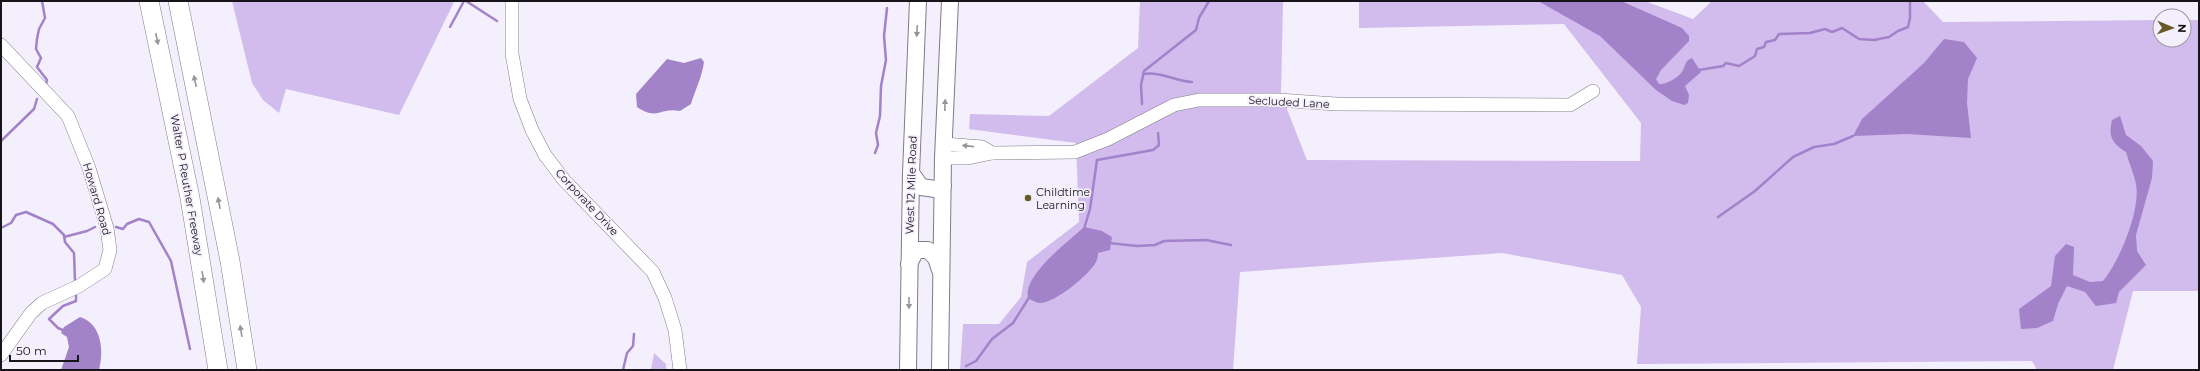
<svg xmlns="http://www.w3.org/2000/svg" width="2200" height="371" font-family="Montserrat,sans-serif">
  <style>
    .green { fill: #d1bced }
    .water { fill: #a282c9 }
    .lines { fill: none; stroke-linecap: round; stroke-linejoin: round }
    .stream { stroke: #a282c9; stroke-width: 2.5 }
    .minor-casing { stroke: #807b86; stroke-width: 14 }
    .major-casing { stroke: #807b86; stroke-width: 18 }
    .highway-casing { stroke: #807b86; stroke-width: 20 }
    .minor { stroke: #fff; stroke-width: 13 }
    .major { stroke: #fff; stroke-width: 16 }
    .highway { stroke: #fff; stroke-width: 19 }
    .oneway { fill: #969598 }
    .poi-dot { fill: #685a27; stroke: #f4effc; stroke-width: 1.5 }
    .labels { text-anchor: middle; dominant-baseline: central; stroke-width: 3.5; stroke-linejoin: round; paint-order: stroke }
    .street-label { font-size: 11px; fill: #161419; stroke: #f4effc }
    .poi-label { font-size: 11px; fill: #161419; stroke: #f4effc; text-anchor: start }
  </style>
  <rect width="100%" height="100%" fill="#f4effc"/>
  <!-- green -->
  <g class="green">
    <polygon points="232,1 454,1 454,2 399,115 286,89 279,113 263,100 252,83"/>
    <polygon points="1140,1 1283,1 1281,94 1307,160 1640,161 1641,123 1564,24 1359,28 1359,1 1645,1 1693,19 1712,1 1923,1 1943,22 2160,20 2160,40 2184,40 2184,20 2199,20 2199,291 2133,291 2113,370 2037,370 2032,361 1637,364 1641,307 1622,275 1502,253 1240,272 1233,370 960,370 963,324 999,324 1021,297 1027,262 1079,222 1076,143 969,129 970,114 1049,116 1138,48"/>
    <polygon points="654,353 666,364 666,370 651,370"/>
  </g>
  <!-- water -->
  <g class="water">
    <path d="M1538,1H1621L1682,28L1689,36V41L1661,70L1656,79L1659,84C1666,85 1680,77 1683,70C1686,64 1685,61 1692,58L1701,72L1685,86L1689,95L1688,103L1684,105L1672,101L1656,90L1600,36Z"/>
    <polygon points="1944,39 1964,42 1977,58 1968,79 1967,103 1971,138 1907,134 1853,136 1862,119 1924,63"/>
    <path d="M701,58L704,62C702,77 695,90 691,104L680,111C659,107 658,121 637,107L636,94L667,59L684,63Z"/>
    <path d="M2120,116L2126,135L2141,146L2153,161L2152,178L2136,235L2137,251L2146,265L2119,292L2116,303L2096,306L2085,292L2067,286L2058,304L2053,321L2037,328L2021,329L2019,309L2051,286L2055,256L2066,244L2074,247L2073,275L2090,282L2103,281C2119,262 2141,210 2136,184C2134,174 2129,163 2126,152C2112,143 2108,137 2112,120Z"/>
    <path d="M1084,227L1102,231L1112,237L1110,250L1098,253C1098,256 1097,260 1096,262C1089,275 1055,303 1040,303C1036,303 1032,300 1028,298C1023,275 1068,242 1084,227Z"/>
    <path d="M80,317C102,324 104,351 99,370H61L69,347L67,337L61,333L64,327Z"/>
  </g>
  <g class="lines">
    <!-- stream -->
    <g class="stream">
      <polyline points="42,1 45,18 39,29 37,39 36,49 41,58 37,67 47,80 46,84"/>
      <polyline points="466,1 497,21"/>
      <polyline points="450,27 464,1"/>
      <polyline points="1699,70 1723,66 1726,63 1739,66 1755,56 1757,49 1764,47 1766,42 1775,40 1779,34 1810,33 1825,29 1832,32 1842,28 1859,39 1874,40 1889,37 1898,31 1908,27 1910,18 1910,1"/>
      <path d="M1143,74C1160,71 1175,81 1192,82"/>
      <polyline points="1142,104 1141,85 1144,71 1196,30 1199,18 1209,1"/>
      <polyline points="1,141 34,109 37,99"/>
      <polyline points="875,153 878,145 876,133 880,116 881,86 886,60 884,36 887,8"/>
      <polyline points="1718,217 1755,191 1793,157 1814,147 1834,144 1853,136"/>
      <polyline points="116,227 123,229 127,224 139,219 149,222 171,261 190,349"/>
      <polyline points="1,228 11,223 16,215 26,212 53,224 64,235 65,242 74,253 75,281"/>
      <polyline points="1084,229 1090,209 1097,160 1153,150 1159,145 1158,133"/>
      <polyline points="64,237 87,231 95,227"/>
      <polyline points="1109,243 1137,246 1155,245 1164,241 1206,240 1231,245"/>
      <polyline points="65,331 58,328 49,319 63,306 76,301 76,295"/>
      <polyline points="966,366 976,361 992,339 1013,323 1030,296"/>
      <polyline points="623,370 627,353 633,346 634,334"/>
    </g>
    <defs>
      <g id="minor">
        <polyline points="512,1 512,54 520,99 532,130 545,155 564,180 653,272 665,298 675,330 680,370"/>
        <polyline points="1,45 68,116 89,168 107,228 110,250 105,269 79,286 42,303 31,313 1,355"/>
        <polyline points="944,144 982,147 992,153"/>
        <polyline points="943,158 968,158 992,153 1075,152 1108,139 1174,105 1199,100 1278,100 1336,104 1570,105 1593,91"/>
      </g>
      <g id="major">
        <polyline points="911,173 921,187 935,189 943,186"/>
        <polyline points="909,264 916,250 928,250 936,258 940,270"/>
        <polyline points="908,370 911,173 918,1"/>
        <polyline points="940,370 943,158 950,1"/>
      </g>
      <g id="highway">
        <polyline points="149,1 190,198 218,370"/>
        <polyline points="178,1 230,261 247,370"/>
      </g>
    </defs>
    <!-- minor casing -->
    <use href="#minor" class="minor-casing"/>
    <!-- major casing -->
    <use href="#major" class="major-casing"/>
    <!-- highway casing -->
    <use href="#highway" class="highway-casing"/>
    <!-- minor -->
    <use href="#minor" class="minor"/>
    <!-- major -->
    <use href="#major" class="major"/>
    <!-- highway -->
    <use href="#highway" class="highway"/>
  </g>
  <!-- one-way arrows -->
  <defs><path id="oneway-solid" d="M-6-.8H1V-3.2L6.5 0L1 3.2V.8H-6Z"/></defs>
  <g class="oneway">
    <use href="#oneway-solid" transform="translate(917 31) rotate(93)"/>
    <use href="#oneway-solid" transform="translate(157 39) rotate(78)"/>
    <use href="#oneway-solid" transform="translate(195 81) rotate(-102)"/>
    <use href="#oneway-solid" transform="translate(945 105) rotate(-88)"/>
    <use href="#oneway-solid" transform="translate(968 146) rotate(-174)"/>
    <use href="#oneway-solid" transform="translate(219 203) rotate(-101)"/>
    <use href="#oneway-solid" transform="translate(203 277) rotate(81)"/>
    <use href="#oneway-solid" transform="translate(909 303) rotate(90)"/>
    <use href="#oneway-solid" transform="translate(241 331) rotate(-99)"/>
  </g>
  <!-- markers -->
  <circle class="poi-dot" cx="1028" cy="198" r="4"/>
  <g class="labels">
    <!-- street labels -->
    <g class="street-label">
      <text transform="translate(1289 102) rotate(3)">Secluded Lane</text>
      <text transform="translate(187 185) rotate(80)">Walter P Reuther Freeway</text>
      <text transform="translate(911 185) rotate(-88)">West 12 Mile Road</text>
      <text transform="translate(97 199) rotate(74)">Howard Road</text>
      <text transform="translate(587 202) rotate(47)">Corporate Drive</text>
    </g>
    <!-- poi labels -->
    <g class="poi-label">
      <text x="1036" y="192">Childtime<tspan x="1036" dy="13">Learning</tspan></text>
    </g>
  </g>
  <!-- border -->
  <rect width="2200" height="371" fill="none" stroke="#161419" stroke-width="4"/>
  <!-- north arrow -->
  <g transform="translate(2172 28) rotate(92)"><circle r="19" fill="#f4effc" stroke="#9b97a1"/>
  <path d="M0-3L7 15L0 10L-7 15Z" fill="#685a27"/>
  <text y="-6" font-size="11" font-weight="bold" text-anchor="middle" fill="#161419">N</text>
  </g>
  <!-- scale -->
  <path d="M10 355v6h68v-6" fill="none" stroke="#161419" stroke-width="2"/>
  <text x="16" y="355" font-size="12" fill="#161419" stroke="#f4effc" stroke-width="3" paint-order="stroke">50 m</text>
</svg>
